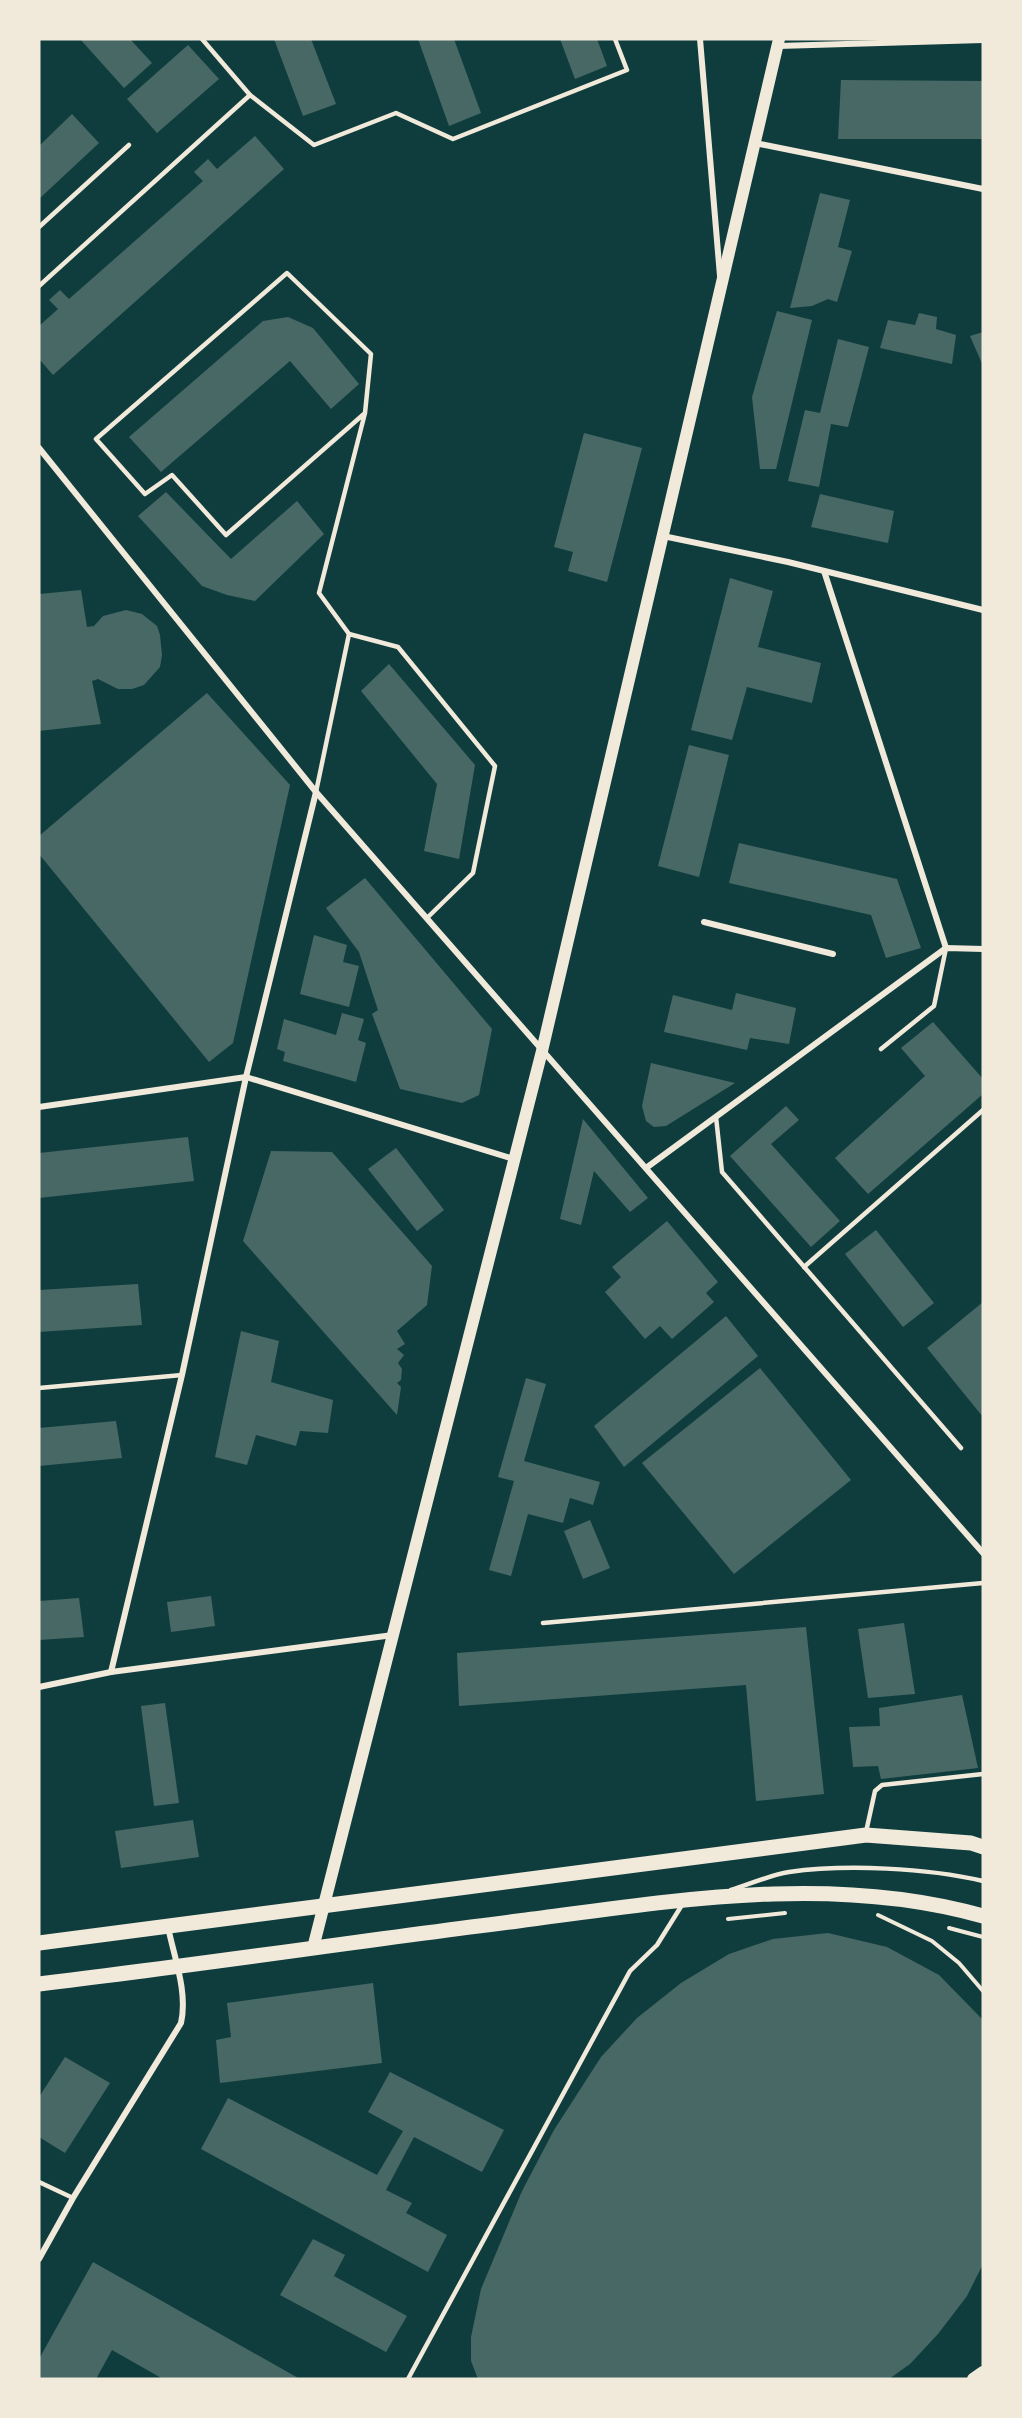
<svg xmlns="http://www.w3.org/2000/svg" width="1022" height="2418" font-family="Signika,sans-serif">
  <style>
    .building { fill: #486865 }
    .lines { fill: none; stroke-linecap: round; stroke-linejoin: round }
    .path { stroke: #f1e9da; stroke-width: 4 }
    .service { stroke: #f1e9da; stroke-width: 4.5 }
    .minor { stroke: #f1e9da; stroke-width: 6 }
    .secondary { stroke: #f1e9da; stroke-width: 12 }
    .primary { stroke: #f1e9da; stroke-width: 15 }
  </style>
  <rect width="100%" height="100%" fill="#0f3d3e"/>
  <!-- building -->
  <g class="building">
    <polygon points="80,39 130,39 152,63 124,88"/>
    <polygon points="274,39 311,39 336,104 303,116"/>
    <polygon points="418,39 454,39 481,113 449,126"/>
    <polygon points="560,39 597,39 607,66 575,79"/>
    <polygon points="188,45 219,79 157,133 127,99"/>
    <polygon points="841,80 983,81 983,139 838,139"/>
    <polygon points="72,114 99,143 39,199 39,146"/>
    <polygon points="255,136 284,169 53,375 39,359 39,326 58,309 49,300 60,290 69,299 203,181 194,172 208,159 217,169"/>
    <polygon points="820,193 850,200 838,247 852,251 837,302 828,299 812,306 790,308"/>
    <polygon points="777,311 812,320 776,469 760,469 752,397"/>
    <polygon points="919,313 937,317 936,329 956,335 952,364 880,348 888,320 915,325"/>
    <polygon points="288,317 313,328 359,384 331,409 290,361 161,472 129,437 263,321"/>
    <polygon points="983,332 983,366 970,336"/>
    <polygon points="838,339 869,347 848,427 831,424 819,487 788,481 805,410 820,413"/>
    <polygon points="584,433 642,448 607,582 568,571 573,552 554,547"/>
    <polygon points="166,492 231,559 297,501 324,534 255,601 227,595 202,586 138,516"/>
    <polygon points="820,494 894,511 888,543 811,527"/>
    <polygon points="730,578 773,591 758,647 821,663 812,703 747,687 732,740 691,730"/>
    <polygon points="81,590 87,627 94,626 103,616 126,610 142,614 157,626 160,635 162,655 160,667 144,685 132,689 118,689 98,679 92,681 101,724 39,731 39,594"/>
    <polygon points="389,664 475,765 459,859 424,851 437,784 361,691"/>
    <polygon points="207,693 290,785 233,1043 209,1062 39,854 39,836"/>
    <polygon points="689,745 729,755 699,877 658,866"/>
    <polygon points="739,843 897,879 921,948 886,958 871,915 729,883"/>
    <polygon points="365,878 492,1029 479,1095 462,1103 400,1089 372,1014 378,1010 359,952 326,908"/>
    <polygon points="314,935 347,945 343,962 359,966 349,1007 300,994"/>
    <polygon points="736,993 796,1008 789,1044 750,1038 747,1050 664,1032 673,995 732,1010"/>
    <polygon points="342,1013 364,1019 358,1040 366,1043 356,1082 283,1061 285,1052 277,1049 284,1019 336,1035"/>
    <polygon points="933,1022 983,1079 983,1094 868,1194 835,1158 925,1076 901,1048"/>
    <polygon points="651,1063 735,1083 666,1126 654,1127 646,1121 642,1106"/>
    <polygon points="786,1106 799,1120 771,1144 840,1221 811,1247 730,1156"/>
    <polygon points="583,1119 648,1198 630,1212 594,1171 581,1225 560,1219"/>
    <polygon points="188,1137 194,1181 39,1198 39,1153"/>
    <polygon points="396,1148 444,1210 417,1231 368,1169"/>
    <polygon points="271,1151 332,1152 432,1266 427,1305 397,1331 405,1344 397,1349 404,1355 398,1363 402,1369 401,1380 397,1383 401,1387 397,1415 243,1241"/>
    <polygon points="667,1221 718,1282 706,1293 714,1302 672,1339 660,1326 645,1339 605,1292 621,1277 612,1267"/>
    <polygon points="876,1230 934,1303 903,1327 845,1254"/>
    <polygon points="138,1284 142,1325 39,1332 39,1290"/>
    <polygon points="983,1302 983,1417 927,1348"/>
    <polygon points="726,1316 758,1356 624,1467 594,1426"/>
    <polygon points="241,1331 279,1341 271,1382 333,1400 328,1433 300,1431 296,1446 256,1435 247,1465 215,1457"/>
    <polygon points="760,1368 851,1480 734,1574 642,1463"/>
    <polygon points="526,1378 546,1384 524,1461 600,1482 593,1505 570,1498 563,1523 528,1514 511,1576 489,1570 514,1481 498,1477"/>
    <polygon points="116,1421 122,1458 39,1466 39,1428"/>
    <polygon points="590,1520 610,1568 583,1579 564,1531"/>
    <polygon points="211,1596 215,1626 171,1632 167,1602"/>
    <polygon points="79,1598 84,1637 39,1640 39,1601"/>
    <polygon points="904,1623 915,1694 868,1698 858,1629"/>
    <polygon points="806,1627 824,1794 756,1801 746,1685 459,1706 457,1653"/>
    <polygon points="962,1695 978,1768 881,1779 878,1766 853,1767 849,1727 880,1726 879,1708"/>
    <polygon points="165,1703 179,1803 154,1806 141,1706"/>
    <polygon points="193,1820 199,1857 121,1868 115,1831"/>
    <polygon points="828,1933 887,1947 939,1975 983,2020 983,2264 967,2296 938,2334 910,2364 889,2379 478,2379 471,2361 471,2337 481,2289 522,2191 554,2130 601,2057 637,2018 681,1983 729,1954 773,1939"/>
    <polygon points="373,1983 382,2063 220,2083 216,2040 231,2037 227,2003"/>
    <polygon points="65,2057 110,2083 65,2153 39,2137 39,2097"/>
    <polygon points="390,2072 504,2130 482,2172 414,2137 386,2190 412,2203 406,2213 447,2235 428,2272 201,2149 228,2098 377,2175 403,2131 368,2112"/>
    <polygon points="313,2239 345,2255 334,2276 407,2316 386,2352 280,2295"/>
    <polygon points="93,2262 300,2379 163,2379 112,2350 96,2379 39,2379 39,2359"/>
  </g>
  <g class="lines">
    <!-- path -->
    <g class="path">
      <polyline points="878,1915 932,1941 959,1963 983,1991"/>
      <polyline points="728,1919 785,1913"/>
      <polyline points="949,1928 983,1937"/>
    </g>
    <!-- service -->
    <g class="service">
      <polyline points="202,39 250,95"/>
      <polyline points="39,227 129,145"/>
      <polyline points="39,286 250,95 314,145 396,113 453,139 627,70 615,39"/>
      <polyline points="349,634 398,647 495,766 473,873 427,918"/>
      <polyline points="316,792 349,634 319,593 365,413 371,354 287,273 96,439 145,494 172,475 226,535 365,413"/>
      <polyline points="881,1049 934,1006 946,948"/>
      <polyline points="716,1117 722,1172 961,1448"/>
      <polyline points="804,1267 983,1110"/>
      <polyline points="39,1388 182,1375"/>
      <polyline points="543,1623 983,1583"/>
      <polyline points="866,1832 875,1791 882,1785 983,1774"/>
      <path d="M731,1890C750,1884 770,1875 789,1872C846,1864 927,1868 983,1881"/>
      <polyline points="39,2182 73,2198"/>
      <polyline points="408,2379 630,1971 657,1945 682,1905"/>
    </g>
    <!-- minor -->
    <g class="minor">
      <polyline points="700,39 720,276"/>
      <polyline points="778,46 983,40"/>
      <polyline points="755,143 983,189"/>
      <polyline points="39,448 316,792 983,1553"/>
      <polyline points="663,536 788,562 983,610"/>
      <polyline points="824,571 946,948"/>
      <polyline points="704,922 833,954"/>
      <polyline points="39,1107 246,1077 514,1159"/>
      <polyline points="646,1168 946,948 983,949"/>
      <polyline points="111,1672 182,1375 246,1077 316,792"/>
      <polyline points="39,1687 111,1672 393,1635"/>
      <path d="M39,2259L73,2198L181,2023C188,1992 174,1957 168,1927"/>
    </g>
    <!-- secondary -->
    <g class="secondary">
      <polyline points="313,1948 542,1051 779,39"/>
      <polyline points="973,2379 983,2372"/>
    </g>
    <!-- primary -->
    <g class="primary">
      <polyline points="39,1943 866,1835 971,1843 983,1847"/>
      <path d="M39,1984C199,1965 358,1941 518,1921C672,1901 831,1873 983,1916"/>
    </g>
  </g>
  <!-- border -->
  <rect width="1022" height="2418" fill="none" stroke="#f1e9da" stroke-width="81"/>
</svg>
